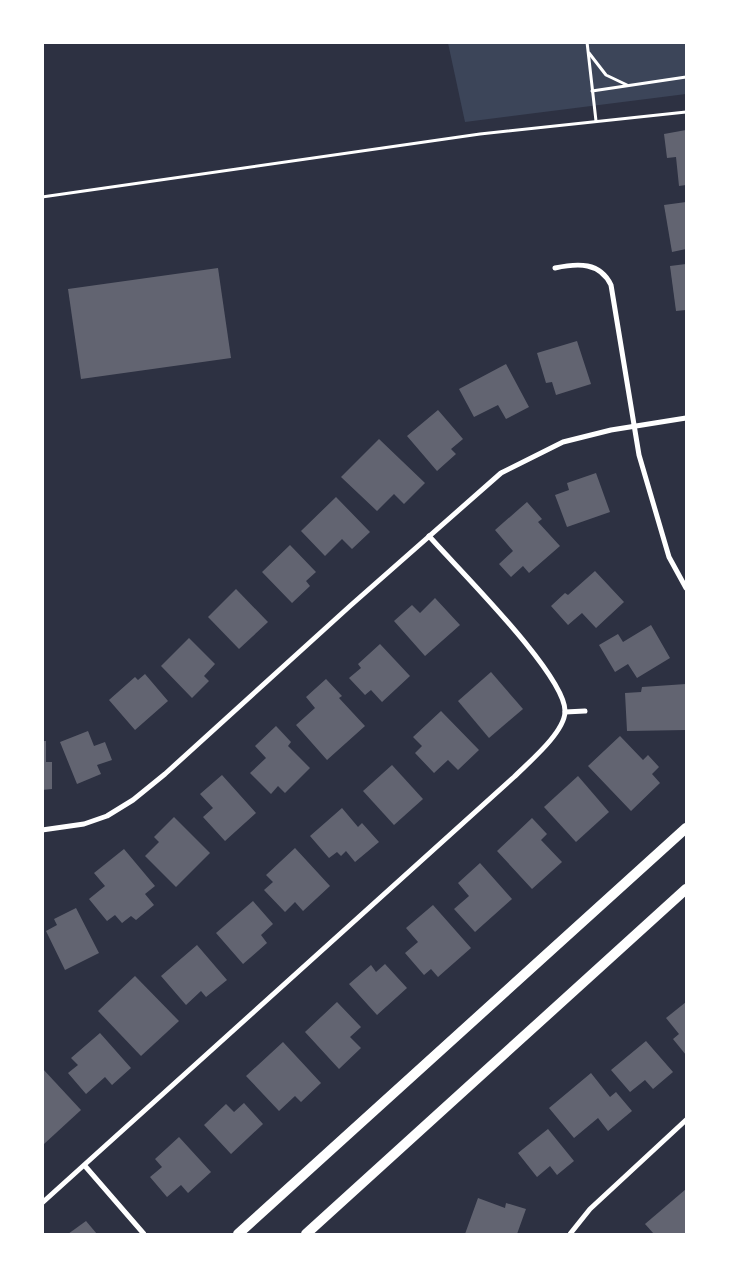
<svg xmlns="http://www.w3.org/2000/svg" width="729" height="1277" font-family="Rubik,sans-serif">
  <style>
    .green { fill: #3c4559 }
    .building { fill: #626471 }
    .lines { fill: none; stroke-linecap: round; stroke-linejoin: round }
    .path { stroke: #fff; stroke-width: 3 }
    .minor { stroke: #fff; stroke-width: 5 }
    .secondary { stroke: #fff; stroke-width: 10 }
  </style>
  <rect width="100%" height="100%" fill="#2d3142"/>
  <!-- green -->
  <polygon class="green" points="448,43 686,43 686,94 465,122"/>
  <!-- building -->
  <g class="building">
    <polygon points="686,130 686,185 679,186 676,157 667,158 664,134"/>
    <polygon points="686,202 686,249 672,252 664,205"/>
    <polygon points="686,264 686,310 676,311 670,266"/>
    <polygon points="218,268 231,358 81,379 68,289"/>
    <polygon points="577,341 591,384 556,395 552,382 546,383 537,353"/>
    <polygon points="506,364 529,407 506,419 498,405 474,417 459,389"/>
    <polygon points="438,410 463,439 451,449 456,454 437,471 407,436"/>
    <polygon points="379,439 425,483 404,504 394,494 377,511 341,477"/>
    <polygon points="596,473 610,512 567,527 555,495 569,490 567,483"/>
    <polygon points="336,497 370,532 352,549 342,539 325,556 301,531"/>
    <polygon points="527,502 542,519 538,522 560,546 529,573 523,566 511,577 499,564 513,551 495,530"/>
    <polygon points="290,545 316,572 306,581 310,586 292,603 262,572"/>
    <polygon points="595,571 624,602 596,628 582,613 568,625 551,606 565,593 568,595"/>
    <polygon points="236,589 268,622 239,649 208,617"/>
    <polygon points="435,598 460,625 425,656 394,621 412,605 420,613"/>
    <polygon points="651,625 670,658 637,678 628,664 615,672 599,645 618,634 623,642"/>
    <polygon points="189,638 215,664 204,676 209,681 192,698 161,666"/>
    <polygon points="380,644 410,676 382,702 371,690 365,695 349,678 361,668 358,664"/>
    <polygon points="491,672 523,709 489,738 458,701"/>
    <polygon points="145,674 168,701 135,730 109,700 135,677 138,680"/>
    <polygon points="326,679 342,696 339,698 365,726 327,760 296,725 315,708 306,697"/>
    <polygon points="686,684 686,730 627,731 625,693 641,692 642,687"/>
    <polygon points="441,711 479,750 458,770 448,760 434,773 415,753 422,746 413,737"/>
    <polygon points="276,726 291,742 288,746 310,768 285,793 278,786 271,794 250,773 266,758 255,746"/>
    <polygon points="88,731 94,746 105,742 112,760 97,765 101,774 77,784 60,742"/>
    <polygon points="620,736 643,760 648,755 659,767 652,774 660,783 631,811 588,766"/>
    <polygon points="42,741 46,741 46,762 52,762 52,789 42,790"/>
    <polygon points="392,765 423,799 394,825 363,791"/>
    <polygon points="222,775 256,813 225,841 203,817 213,808 200,794"/>
    <polygon points="578,776 609,812 576,842 544,807"/>
    <polygon points="342,808 358,827 362,823 379,842 355,862 346,851 341,856 337,852 329,858 310,836"/>
    <polygon points="174,817 210,853 176,887 145,856 159,842 154,837"/>
    <polygon points="532,818 547,834 541,840 562,862 532,889 497,851"/>
    <polygon points="295,848 330,886 303,911 295,902 285,912 264,890 273,882 266,875"/>
    <polygon points="124,849 155,886 145,894 154,905 136,920 131,916 122,923 115,915 107,921 89,899 105,886 94,873"/>
    <polygon points="480,863 512,899 475,932 454,909 469,896 458,883"/>
    <polygon points="253,901 273,924 261,935 267,943 243,964 216,933"/>
    <polygon points="433,905 471,948 438,977 431,969 424,975 405,953 418,942 406,928"/>
    <polygon points="76,908 99,953 65,970 46,931 57,925 54,919"/>
    <polygon points="197,945 227,980 206,997 201,991 186,1005 161,976"/>
    <polygon points="385,964 407,988 377,1015 349,984 371,965 376,972"/>
    <polygon points="135,976 179,1021 141,1056 98,1011"/>
    <polygon points="337,1002 361,1027 350,1037 361,1048 339,1069 305,1032"/>
    <polygon points="686,1002 686,1055 673,1039 679,1034 666,1018"/>
    <polygon points="100,1033 131,1068 112,1085 105,1077 86,1094 68,1073 78,1065 71,1058"/>
    <polygon points="646,1041 673,1072 653,1089 645,1080 630,1092 611,1070"/>
    <polygon points="283,1042 321,1083 301,1102 295,1096 279,1111 246,1076"/>
    <polygon points="42,1068 81,1110 44,1144 42,1143"/>
    <polygon points="591,1073 610,1097 616,1092 632,1111 608,1131 598,1118 574,1138 549,1108"/>
    <polygon points="244,1103 263,1124 231,1154 204,1125 226,1104 234,1112"/>
    <polygon points="548,1129 574,1161 557,1175 550,1166 537,1177 518,1153"/>
    <polygon points="179,1137 211,1172 188,1193 181,1185 167,1197 150,1177 162,1167 155,1159"/>
    <polygon points="686,1189 686,1233 654,1234 645,1224"/>
    <polygon points="478,1198 505,1208 506,1203 526,1209 517,1234 465,1234"/>
    <polygon points="86,1221 97,1234 68,1234"/>
  </g>
  <g class="lines">
    <!-- path -->
    <g class="path">
      <polyline points="587,42 596,121"/>
      <polyline points="589,53 606,75 627,85"/>
      <polyline points="592,91 686,77"/>
      <polyline points="42,197 480,134 686,112"/>
    </g>
    <!-- minor -->
    <g class="minor">
      <path d="M555,268C578,263 600,262 611,285L639,455L669,557L686,588"/>
      <polyline points="565,712 585,711"/>
      <polyline points="42,830 84,824 107,816 133,800 165,774 350,606 501,473 563,442 611,430 686,418"/>
      <polyline points="85,1166 144,1234"/>
      <path d="M42,1203L514,777C529,762 564,733 565,712C567,676 456,567 429,536"/>
      <polyline points="570,1234 590,1209 686,1120"/>
    </g>
    <!-- secondary -->
    <g class="secondary">
      <polyline points="238,1234 686,828"/>
      <polyline points="306,1234 686,889"/>
    </g>
  </g>
  <!-- border -->
  <rect width="729" height="1277" fill="none" stroke="#ffffff" stroke-width="88"/>
</svg>
